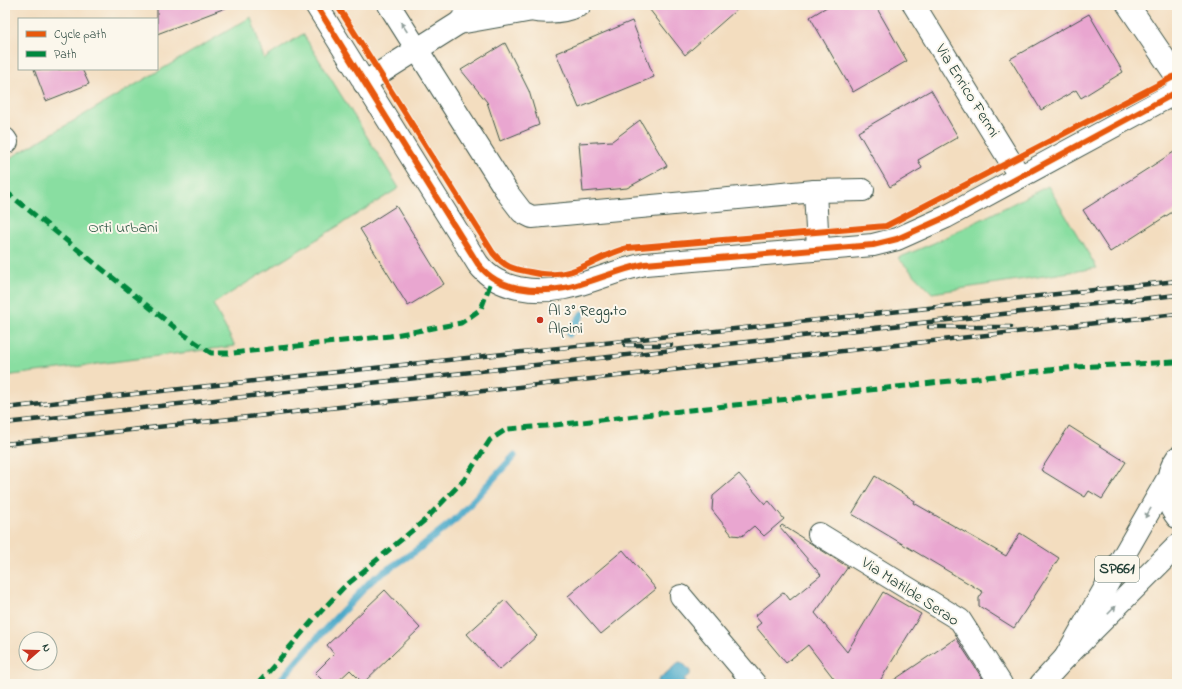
<svg xmlns="http://www.w3.org/2000/svg" width="1182" height="689" font-family="'Indie Flower',sans-serif">
  <style>
    .green { fill: #89dea1; stroke: #548e6a }
    .water { fill: #4aa9c9; stroke: #34737e }
    .lines { fill: none; stroke-linecap: round; stroke-linejoin: round }
    .stream { stroke: #4aa9c9; stroke-width: 7 }
    .building { fill: #e9a6d0 }
    .minor-casing { stroke: #3f5549; stroke-width: 24 }
    .major-casing { stroke: #3f5549; stroke-width: 24 }
    .minor { stroke: #fff; stroke-width: 22 }
    .major { stroke: #fff; stroke-width: 22 }
    .rail-casing { stroke: #1f3d34; stroke-width: 4.5 }
    .rail { stroke: #fbf7ec; stroke-width: 3; stroke-dasharray: 9; stroke-linecap: butt }
    .quiet { stroke: #00873e; stroke-width: 5; stroke-dasharray: 10 5; stroke-linecap: butt }
    .cycleway-casing { stroke: #fbf7ec; stroke-width: 8 }
    .cycleway { stroke: #e8590c; stroke-width: 6 }
    .oneway { fill: #8f9e9a }
    .poi-dot { fill: #c8321e; stroke: #fbf7ec; stroke-width: 1.5 }
    .labels { text-anchor: middle; dominant-baseline: central; stroke-width: 4; stroke-linejoin: round; paint-order: stroke }
    .shield { fill: #fbf7ec; stroke: #61756b; stroke-width: 1 }
    .shield-label { font-size: 15px; font-weight: bold; fill: #1f3d34 }
    .street-label { font-size: 16px; fill: #1f3d34; stroke: #fbf7ec }
    .park-label { font-size: 16px; fill: #345d4a; stroke: #fbf7ec }
    .poi-label { font-size: 16px; fill: #1f3d34; stroke: #fbf7ec; text-anchor: start }
  </style>
  <rect width="100%" height="100%" fill="#fbf7ec"/>
  <filter id="ink" filterUnits="userSpaceOnUse"><feTurbulence type="fractalNoise" baseFrequency=".025" numOctaves="2"/><feDisplacementMap in="SourceGraphic" scale="8" xChannelSelector="R" yChannelSelector="G"/><feConvolveMatrix kernelMatrix="1 2 1 2 8 2 1 2 1" color-interpolation-filters="sRGB"/></filter>
  <filter id="wash" filterUnits="userSpaceOnUse"><feTurbulence type="fractalNoise" baseFrequency=".012" numOctaves="4" result="noise"/><feDisplacementMap in="SourceGraphic" scale="16" xChannelSelector="R" yChannelSelector="G"/><feGaussianBlur stdDeviation="0.9" result="paint"/><feColorMatrix in="noise" values="0 0 0 0 0 0 0 0 0 0 0 0 0 0 0 0 0 1.4 0 .05"/><feComposite in="paint" operator="in"/></filter>
  <g filter="url(#wash)">
    <rect width="100%" height="100%" fill="#f3ddbf"/>
    <!-- green -->
    <g class="green">
      <polygon points="251,17 264,59 303,34 399,188 213,304 235,346 5,376 5,161"/>
      <polygon points="1048,186 1097,268 932,293 898,258 934,243"/>
    </g>
    <!-- water -->
    <polygon class="water" points="679,662 683,663 690,671 690,675 684,680 686,684 658,684 658,680"/>
    <g class="lines">
      <!-- stream -->
      <g class="stream">
        <polyline points="569,334 582,314"/>
        <polyline points="277,684 320,635 372,580 417,550 457,518 514,456"/>
      </g>
    </g>
    <g id="blocks">
      <!-- building -->
      <g class="building">
        <polygon points="157,5 228,5 228,7 157,34"/>
        <polygon points="646,5 742,5 685,55"/>
        <polygon points="830,5 875,5 907,61 853,92 810,17"/>
        <polygon points="1089,14 1123,72 1081,98 1076,90 1041,110 1010,59"/>
        <polygon points="632,21 654,77 579,108 556,53"/>
        <polygon points="505,43 529,91 539,125 500,141 487,102 461,70"/>
        <polygon points="34,69 82,69 89,84 46,101"/>
        <polygon points="931,90 958,137 918,160 922,168 890,187 858,132"/>
        <polygon points="640,120 667,166 627,188 583,192 579,143 612,141"/>
        <polygon points="1177,150 1177,209 1110,252 1083,210"/>
        <polygon points="396,206 444,284 408,306 360,229"/>
        <polygon points="1069,426 1126,462 1102,499 1089,491 1085,497 1041,470"/>
        <polygon points="739,474 765,504 769,501 784,519 764,536 754,526 742,536 732,535 712,510 713,496"/>
        <polygon points="875,476 915,501 914,503 1006,556 1020,533 1059,558 1014,628 979,606 979,598 983,592 852,514"/>
        <polygon points="782,525 848,567 815,613 847,652 883,592 921,614 878,684 838,684 808,645 786,663 756,627 761,623 755,616 784,592 790,600 821,575 780,527"/>
        <polygon points="623,550 656,589 601,634 568,596"/>
        <polygon points="385,590 420,628 363,683 350,670 335,684 326,684 315,673 334,654 327,645"/>
        <polygon points="505,600 537,636 499,670 467,634"/>
        <polygon points="956,638 986,684 888,684"/>
      </g>
    </g>
  </g>
  <g filter="url(#ink)">
    <use href="#blocks" fill-opacity="0" stroke="#3f5549" stroke-width="1"/>
    <g class="lines">
      <defs>
        <g id="minor">
          <path d="M316,5L478,264C489,278 501,284 518,288C567,298 599,274 645,264L873,245L897,239L946,217L1177,92"/>
          <polyline points="389,5 509,195 522,212 532,217 815,191 863,190"/>
          <path d="M518,5C535,15 562,13 580,5"/>
          <polyline points="914,5 1020,177"/>
          <polyline points="1128,5 1177,77"/>
          <polyline points="459,23 527,11"/>
          <polyline points="364,83 459,23 474,5"/>
          <polyline points="5,139 7,142"/>
          <polyline points="815,191 818,249"/>
          <polyline points="819,534 960,620 1001,684"/>
          <polyline points="681,596 755,684"/>
        </g>
        <g id="major">
          <path d="M1177,458C1165,474 1163,500 1177,517"/>
          <polyline points="1065,658 1167,480"/>
          <polyline points="1041,684 1065,658 1177,546"/>
        </g>
      </defs>
      <!-- minor casing -->
      <use href="#minor" class="minor-casing"/>
      <!-- major casing -->
      <use href="#major" class="major-casing"/>
      <!-- minor -->
      <use href="#minor" class="minor"/>
      <!-- major -->
      <use href="#major" class="major"/>
      <defs>
        <g id="rail">
          <polyline points="929,327 1011,327"/>
          <polyline points="625,345 671,345"/>
          <polyline points="5,408 1177,281"/>
          <polyline points="5,423 1177,295"/>
          <polyline points="5,444 1177,314"/>
        </g>
      </defs>
      <!-- rail casing -->
      <use href="#rail" class="rail-casing"/>
      <!-- rail -->
      <use href="#rail" class="rail"/>
      <!-- quiet -->
      <g class="quiet">
        <polyline points="5,191 179,331 211,353 233,353 390,336 461,323 481,309 492,279"/>
        <polyline points="258,684 314,619 343,588 425,520 464,480 490,440 507,429 546,426 1076,367 1177,362"/>
      </g>
      <defs>
        <g id="cycleway">
          <path d="M316,5L478,264C489,278 501,284 518,288C567,298 599,274 645,264L873,245L897,239L946,217L1177,92"/>
          <path d="M337,5L493,253C505,267 512,269 530,272C538,274 548,275 557,274C582,272 603,253 628,248L886,226L1177,75"/>
        </g>
      </defs>
      <!-- cycleway casing -->
      <use href="#cycleway" class="cycleway-casing"/>
      <!-- cycleway -->
      <use href="#cycleway" class="cycleway"/>
    </g>
    <!-- one-way arrows -->
    <defs><path id="oneway-solid" d="M-6-.8H1V-3.2L6.5 0L1 3.2V.8H-6Z"/></defs>
    <g class="oneway">
      <use href="#oneway-solid" transform="translate(404 27) rotate(-123)"/>
      <use href="#oneway-solid" transform="translate(1148 513) rotate(121)"/>
      <use href="#oneway-solid" transform="translate(1112 610) rotate(-45)"/>
    </g>
  </g>
  <!-- markers -->
  <circle class="poi-dot" cx="540" cy="320" r="4"/>
  <g class="labels">
    <!-- shield labels -->
    <rect class="shield" x="1095" y="556" width="44" height="26" rx="3"/>
    <g class="shield-label">
      <text x="1117" y="569">SP661</text>
    </g>
    <!-- street labels -->
    <g class="street-label">
      <text transform="translate(967 91) rotate(58)">Via Enrico Fermi</text>
      <text transform="translate(910 592) rotate(33)">Via Matilde Serao</text>
    </g>
    <!-- park labels -->
    <g class="park-label">
      <text x="123" y="228">Orti urbani</text>
    </g>
    <!-- poi labels -->
    <g class="poi-label">
      <text x="548" y="311">Al 3° Regg.to<tspan x="548" dy="18">Alpini</tspan></text>
    </g>
  </g>
  <!-- margin -->
  <rect width="1182" height="689" fill="none" stroke="#fbf7ec" stroke-width="20"/>
  <!-- legend -->
  <rect x="18" y="18" width="140" height="52" fill="#fbf7ec" stroke="#a3ada2"/>
  <rect x="26" y="31" width="20" height="6" fill="#e8590c" stroke="#a3ada2"/>
  <text x="54" y="38" font-size="12" fill="#1f3d34">Cycle path</text>
  <rect x="26" y="51" width="20" height="6" fill="#00873e" stroke="#a3ada2"/>
  <text x="54" y="58" font-size="12" fill="#1f3d34">Path</text>
  <!-- north arrow -->
  <g transform="translate(38 651) rotate(70)"><circle r="19" fill="#fbf7ec" stroke="#a3ada2"/>
  <path d="M0-3L7 15L0 10L-7 15Z" fill="#c8321e"/>
  <text y="-6" font-size="11" font-weight="bold" text-anchor="middle" fill="#1f3d34">N</text>
  </g>
</svg>
